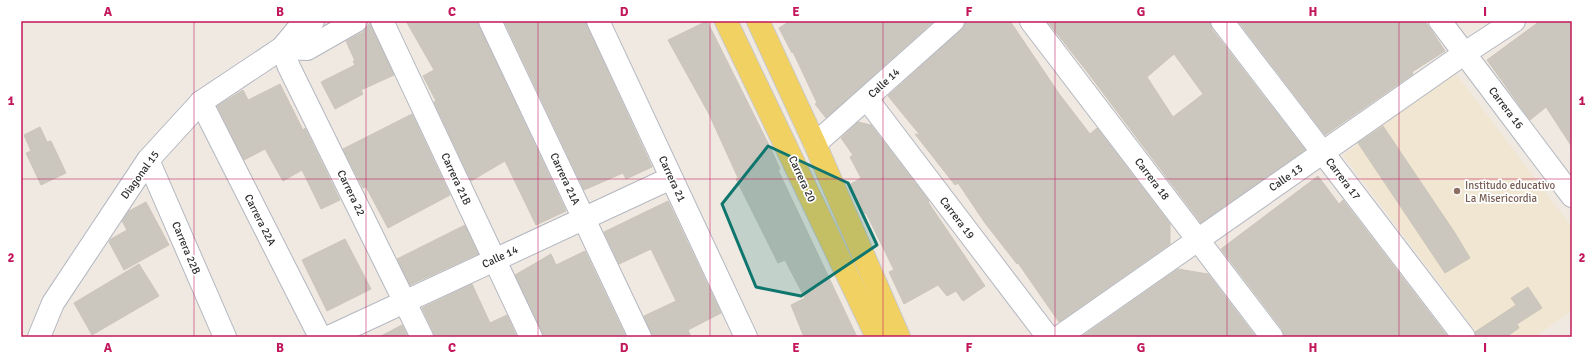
<svg xmlns="http://www.w3.org/2000/svg" width="1593" height="358" font-family="Signika,sans-serif">
  <style>
    .education { fill: #f0e6d1 }
    .building { fill: #cbc7bf; stroke: #cbc5ba; fill-rule: evenodd }
    .lines { fill: none; stroke-linecap: round; stroke-linejoin: round }
    .minor-casing { stroke: #b4b7c1; stroke-width: 24 }
    .primary-casing { stroke: #c9c9c9; stroke-width: 24 }
    .minor { stroke: #fff; stroke-width: 22 }
    .primary { stroke: #f2d163; stroke-width: 22 }
    .marked { fill: #0f766e; fill-opacity: 0.2; stroke: #0f766e; stroke-width: 3; stroke-linejoin: round }
    .grid { fill: none; stroke: #c2185b; stroke-width: 1; stroke-opacity: 0.55 }
    .education-dot { fill: #8d6e63; stroke: #fff; stroke-width: 1.5 }
    .labels { text-anchor: middle; dominant-baseline: central; stroke-width: 3.5; stroke-linejoin: round; paint-order: stroke }
    .street-label { font-size: 11px; fill: #2e2e2e; stroke: #fff }
    .education-label { font-size: 11px; fill: #785e54; stroke: #fff; text-anchor: start }
    .neatline { fill: none; stroke: #c2185b; stroke-width: 1.5 }
    .grid-label { font-size: 13px; text-anchor: middle; font-weight: bold; fill: #c2185b }
  </style>
  <rect width="100%" height="100%" fill="#efe9e1"/>
  <!-- education -->
  <polygon class="education" points="1454,71 1572,227 1572,310 1535,337 1480,337 1343,155"/>
  <!-- building -->
  <g class="building">
    <polygon points="406,21 478,21 479,26 566,211 536,225 505,161 471,181 434,102 436,101 423,76 434,70"/>
    <polygon points="504,21 586,21 587,26 652,167 626,179 623,173 584,190"/>
    <polygon points="707,21 771,149 780,169 778,170 857,337 804,337 791,305 805,298 785,260 778,263 736,179 738,178 709,114 668,40"/>
    <polygon points="790,21 934,21 826,118 815,104 817,103 793,52 792,53 779,28"/>
    <polygon points="965,21 1010,21 1060,95 1090,134 1097,128 1170,224 1170,244 1059,322 1018,263 1017,264 985,223 958,183 955,185 915,134 920,135 888,96 961,30 965,25"/>
    <path d="M1047,21H1210L1212,29L1305,150L1201,223L1085,69ZM1174,54L1203,94L1173,117L1147,77Z"/>
    <polygon points="1238,21 1425,21 1445,51 1412,72 1413,74 1325,135"/>
    <polygon points="1540,21 1572,21 1572,147 1546,107 1530,120 1487,60"/>
    <polygon points="370,23 394,75 361,90 363,94 335,109 321,82 355,65 353,61 355,61 346,41 363,32"/>
    <polygon points="280,84 303,130 305,128 340,200 321,209 302,170 283,181 265,149 244,160 217,106 243,90 248,100"/>
    <polygon points="412,114 450,195 388,228 366,187 363,188 343,149"/>
    <polygon points="858,122 871,125 929,201 928,202 985,286 963,301 956,291 947,296 938,285 904,304 889,272 894,270 866,213 865,214 849,185 861,178 850,157 853,155 841,138"/>
    <polygon points="1383,126 1455,233 1470,258 1445,273 1358,143"/>
    <polygon points="40,127 47,142 51,141 66,173 41,185 26,153 31,151 24,135"/>
    <polygon points="1318,176 1339,204 1343,200 1448,337 1284,337 1282,329 1221,249"/>
    <polygon points="668,201 721,313 688,330 691,337 652,337 644,316 676,301 651,249 619,264 604,232"/>
    <polygon points="146,202 169,245 124,270 109,242 111,239 127,230 122,221 129,211"/>
    <polygon points="465,225 478,254 410,285 397,259"/>
    <polygon points="345,239 371,289 327,311 302,260"/>
    <polygon points="585,251 626,337 543,337 542,332 515,275 551,254 556,265"/>
    <polygon points="139,264 159,296 92,335 74,303"/>
    <polygon points="1178,269 1208,274 1256,337 1081,337"/>
    <polygon points="472,284 490,323 507,315 517,337 434,337 433,331 422,308"/>
    <polygon points="1528,287 1542,308 1517,324 1519,328 1506,337 1476,337 1475,332 1516,305 1511,298"/>
    <polygon points="402,325 408,337 379,337"/>
  </g>
  <g class="lines">
    <defs>
      <g id="minor">
        <polyline points="382,21 531,337"/>
        <polyline points="490,21 640,337"/>
        <polyline points="598,21 746,337"/>
        <polyline points="1031,21 1272,337"/>
        <polyline points="1222,21 1464,337"/>
        <polyline points="1440,21 1572,196"/>
        <polyline points="282,48 289,67 422,337"/>
        <polyline points="282,48 307,49 356,21"/>
        <polyline points="867,99 1048,337"/>
        <polyline points="201,102 320,337"/>
        <polyline points="815,144 953,21"/>
        <polyline points="148,160 225,337"/>
        <polyline points="39,337 53,303 148,160 201,102 282,48 297,30 313,21"/>
        <polyline points="329,337 671,178"/>
        <polyline points="1059,337 1465,53 1514,21"/>
      </g>
      <g id="primary">
        <polyline points="726,21 877,337"/>
        <polyline points="758,21 815,144 899,337"/>
      </g>
    </defs>
    <!-- minor casing -->
    <use href="#minor" class="minor-casing"/>
    <!-- primary casing -->
    <use href="#primary" class="primary-casing"/>
    <!-- minor -->
    <use href="#minor" class="minor"/>
    <!-- primary -->
    <use href="#primary" class="primary"/>
  </g>
  <!-- marked area -->
  <path class="marked" d="M768,146L848,183L877,245L801,296L756,287L722,204Z"/>
  <!-- grid -->
  <path class="grid" d="M194,21V337M366,21V337M538,21V337M710,21V337M883,21V337M1055,21V337M1227,21V337M1399,21V337M21,179H1572"/>
  <!-- markers -->
  <circle class="education-dot" cx="1457" cy="191" r="4"/>
  <g class="labels">
    <!-- street labels -->
    <g class="street-label">
      <text transform="translate(884 83) rotate(-42)">Calle 14</text>
      <text transform="translate(1506 108) rotate(53)">Carrera 16</text>
      <text transform="translate(140 175) rotate(-54)">Diagonal 15</text>
      <text transform="translate(1286 178) rotate(-35)">Calle 13</text>
      <text transform="translate(456 179) rotate(65)">Carrera 21B</text>
      <text transform="translate(565 179) rotate(65)">Carrera 21A</text>
      <text transform="translate(672 179) rotate(65)">Carrera 21</text>
      <text transform="translate(802 179) rotate(65)">Carrera 20</text>
      <text transform="translate(1152 179) rotate(53)">Carrera 18</text>
      <text transform="translate(1343 179) rotate(53)">Carrera 17</text>
      <text transform="translate(351 193) rotate(64)">Carrera 22</text>
      <text transform="translate(957 218) rotate(53)">Carrera 19</text>
      <text transform="translate(260 220) rotate(63)">Carrera 22A</text>
      <text transform="translate(186 248) rotate(67)">Carrera 22B</text>
      <text transform="translate(500 257) rotate(-25)">Calle 14</text>
    </g>
    <!-- education labels -->
    <g class="education-label">
      <text x="1465" y="185">Institudo educativo<tspan x="1465" dy="13">La Misericordia</tspan></text>
    </g>
  </g>
  <!-- border -->
  <rect width="1593" height="358" fill="none" stroke="#ffffff" stroke-width="44"/>
  <rect x="22" y="22" width="1549" height="314" class="neatline"/>
  <g class="grid-label">
    <text x="108" y="16">A</text>
    <text x="280" y="16">B</text>
    <text x="452" y="16">C</text>
    <text x="624" y="16">D</text>
    <text x="796" y="16">E</text>
    <text x="969" y="16">F</text>
    <text x="1141" y="16">G</text>
    <text x="1313" y="16">H</text>
    <text x="1485" y="16">I</text>
    <text x="11" y="105">1</text>
    <text x="1582" y="105">1</text>
    <text x="11" y="262">2</text>
    <text x="1582" y="262">2</text>
    <text x="108" y="352">A</text>
    <text x="280" y="352">B</text>
    <text x="452" y="352">C</text>
    <text x="624" y="352">D</text>
    <text x="796" y="352">E</text>
    <text x="969" y="352">F</text>
    <text x="1141" y="352">G</text>
    <text x="1313" y="352">H</text>
    <text x="1485" y="352">I</text>
  </g>
</svg>
